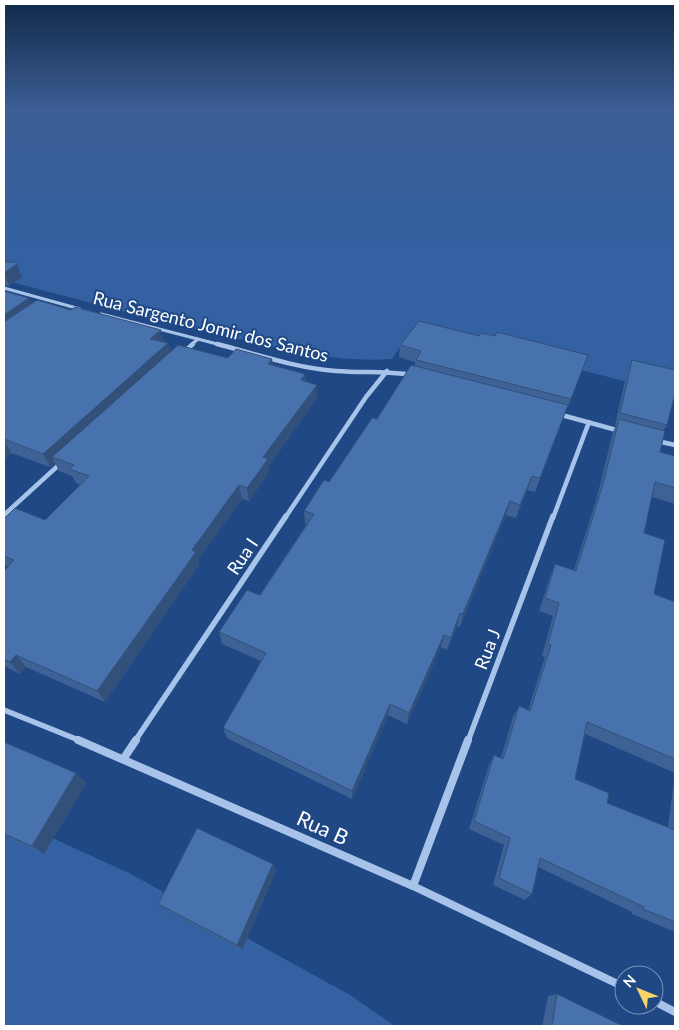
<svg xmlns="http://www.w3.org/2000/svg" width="679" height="1030" font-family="Lato,sans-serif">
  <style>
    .green { fill: #3361a2 }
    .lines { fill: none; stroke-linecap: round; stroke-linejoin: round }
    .minor-far3 { stroke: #a7c3ea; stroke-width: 3 }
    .minor-far2 { stroke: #a7c3ea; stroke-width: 4.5 }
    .minor-far1 { stroke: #a7c3ea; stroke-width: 5.5 }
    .minor { stroke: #a7c3ea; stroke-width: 8 }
    .wall { fill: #3e6295; fill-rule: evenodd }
    .shaded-wall { fill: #325079 }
    .building { fill: #4872ad; stroke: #325079 }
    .labels { text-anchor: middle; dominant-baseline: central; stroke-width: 4; stroke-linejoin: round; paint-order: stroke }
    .street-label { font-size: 18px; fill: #fff; stroke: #1f4885 }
    .near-street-label { font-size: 21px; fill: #fff; stroke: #1f4885 }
  </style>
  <rect width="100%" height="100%" fill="#1f4885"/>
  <!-- green -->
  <g class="green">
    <path d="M4,109H675V394L413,327L392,359C340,363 289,350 239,339C160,321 82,301 4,280Z"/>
    <polygon points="4,816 129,873 350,995 395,1026 4,1026"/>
  </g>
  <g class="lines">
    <!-- minor-far3 -->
    <g class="minor-far3">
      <polyline points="4,288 80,309"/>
      <polyline points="101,314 221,345"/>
      <polyline points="191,345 198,339"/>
    </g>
    <!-- minor-far2 -->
    <g class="minor-far2">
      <path d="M217,344C256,354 295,368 336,371C362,373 386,371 412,375"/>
      <polyline points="184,352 193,344"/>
      <polyline points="558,414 620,431"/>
      <polyline points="657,441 675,445"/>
      <polyline points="4,515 61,463"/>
      <polyline points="285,518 366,397 387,371"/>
      <polyline points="553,518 589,422"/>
    </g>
    <!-- minor-far1 -->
    <g class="minor-far1">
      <polyline points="4,710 81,741"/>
      <polyline points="135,741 286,516"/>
      <polyline points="468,741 553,516"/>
    </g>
    <!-- minor -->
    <g class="minor">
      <polyline points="78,740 413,886 624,987"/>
      <polyline points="124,758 136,740"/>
      <polyline points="413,886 468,740"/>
      <polyline points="654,1001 675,1012"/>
    </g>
  </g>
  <!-- wall -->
  <g class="wall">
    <polygon points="4,262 22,277 9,286 4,285"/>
    <polygon points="4,291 31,304 168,343 171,352 228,358 272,359 273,365 305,374 306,381 317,398 269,466 269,472 249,501 242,499 198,560 199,565 105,702 26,667 20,674 4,666 4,571 8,567 4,565 4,519 45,520 80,485 76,483 72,476 59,471 55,463 50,467 11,453 4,460"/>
    <polygon points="400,345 583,367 535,492 527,490 516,518 506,515 460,627 457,626 447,650 441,647 407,724 388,715 352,799 227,738 223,728 261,661 222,644 219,632 260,595 307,525 305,524 304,511 329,482 377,419 415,366 415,362 399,357"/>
    <path d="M632,360L667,425L664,430L660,452L675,456V504L652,497L644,533L654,594L675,602V932L632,914V912L538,867L532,894L525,900L493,885L504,845L469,829L489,765L494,755L501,758L513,717L519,706L528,710L545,657L542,656L553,616L539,611L550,577L555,564L574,570L597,497L613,432L616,425H615L627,372ZM585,734L675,773L668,827L607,803L575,779Z"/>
    <polygon points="4,742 86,783 44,854 4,836"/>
    <polygon points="273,864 276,871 242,950 165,910 158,904"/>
    <polygon points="557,994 623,1026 542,1026 548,996"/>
  </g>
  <!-- shaded-wall -->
  <g class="shaded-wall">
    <polygon points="17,264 22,277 9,286 4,273"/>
    <polygon points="29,298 34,311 4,333 4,315"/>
    <polygon points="161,330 164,343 150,339"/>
    <polygon points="168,343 172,357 52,457 55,463 50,467 43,454"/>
    <polygon points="272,359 273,373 268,364"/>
    <polygon points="305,374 306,388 301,380"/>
    <polygon points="317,385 317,398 269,466 269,472 249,501 247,488 263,457"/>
    <polygon points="4,440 11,453 4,460"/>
    <polygon points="532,476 527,490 516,518 520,505"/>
    <polygon points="239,485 242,499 198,560 199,565 105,702 97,691 192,550"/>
    <polygon points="510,501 506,515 460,627 463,614"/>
    <polygon points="460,613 457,626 447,650 451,638"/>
    <polygon points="444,635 441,647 407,724 409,713"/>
    <polygon points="16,655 26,667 20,674 10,662"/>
    <polygon points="390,704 388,715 352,799 352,791"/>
    <polygon points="76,773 86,783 44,854 32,846"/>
    <polygon points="273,864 276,871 242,950 237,945"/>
  </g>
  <!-- building -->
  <g class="building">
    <polygon points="4,262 15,262 17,264 4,273"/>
    <polygon points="4,291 29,298 4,315"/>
    <polygon points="37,300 71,310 75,307 161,330 150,339 168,343 43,454 4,439 4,322"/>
    <polygon points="419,321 479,336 481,333 495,336 497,332 588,355 571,399 416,360 421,351 400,345"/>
    <polygon points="178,345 228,358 236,349 272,359 268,364 305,374 301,380 317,385 263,457 268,459 247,488 239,485 192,550 196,552 97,691 16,655 10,662 4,659 4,571 14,560 4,556 4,519 15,508 45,520 89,476 69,469 74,465 52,457"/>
    <polygon points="632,360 675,370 675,394 667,425 620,413"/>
    <polygon points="411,365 568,405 540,478 532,476 520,505 510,501 463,614 460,613 451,638 444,635 409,713 390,704 352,791 223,728 266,653 219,632 247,590 260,595 314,514 304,511 324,480 329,482 372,418 377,419"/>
    <polygon points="619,419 665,431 660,452 675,456 675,488 655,482 644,533 665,540 654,594 675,602 675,759 587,722 575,779 609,793 607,803 675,830 675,922 643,909 644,907 540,858 532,894 499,878 510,838 474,821 494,755 503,759 519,706 530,711 551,645 548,644 559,603 545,598 555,564 576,571 603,484"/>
    <polygon points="4,742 76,773 32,846 4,834"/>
    <polygon points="197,828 273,864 237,945 158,904"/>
    <polygon points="557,994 623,1026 552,1026"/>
  </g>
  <!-- sky -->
  <linearGradient id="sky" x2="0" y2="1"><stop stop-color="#112849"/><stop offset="0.43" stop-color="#3c5e94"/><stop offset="1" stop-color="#3c5e94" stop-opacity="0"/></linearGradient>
  <rect width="679" height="253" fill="url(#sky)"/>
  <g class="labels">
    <!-- street labels -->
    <g class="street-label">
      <text transform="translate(211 326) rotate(14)">Rua Sargento Jomir dos Santos</text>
      <text transform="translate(242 556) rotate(-56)">Rua I</text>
      <text transform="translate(487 649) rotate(-69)">Rua J</text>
    </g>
    <!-- near-street labels -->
    <g class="near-street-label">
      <text transform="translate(323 827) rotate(24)">Rua B</text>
    </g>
  </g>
  <!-- border -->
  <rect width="679" height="1030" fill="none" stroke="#ffffff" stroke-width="10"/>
  <!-- north arrow -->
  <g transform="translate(639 990) rotate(313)"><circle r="24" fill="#1f4885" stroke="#7991b6"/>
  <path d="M0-4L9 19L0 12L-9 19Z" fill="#f8d367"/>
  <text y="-8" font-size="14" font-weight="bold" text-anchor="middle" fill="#ffffff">N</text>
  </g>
</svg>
